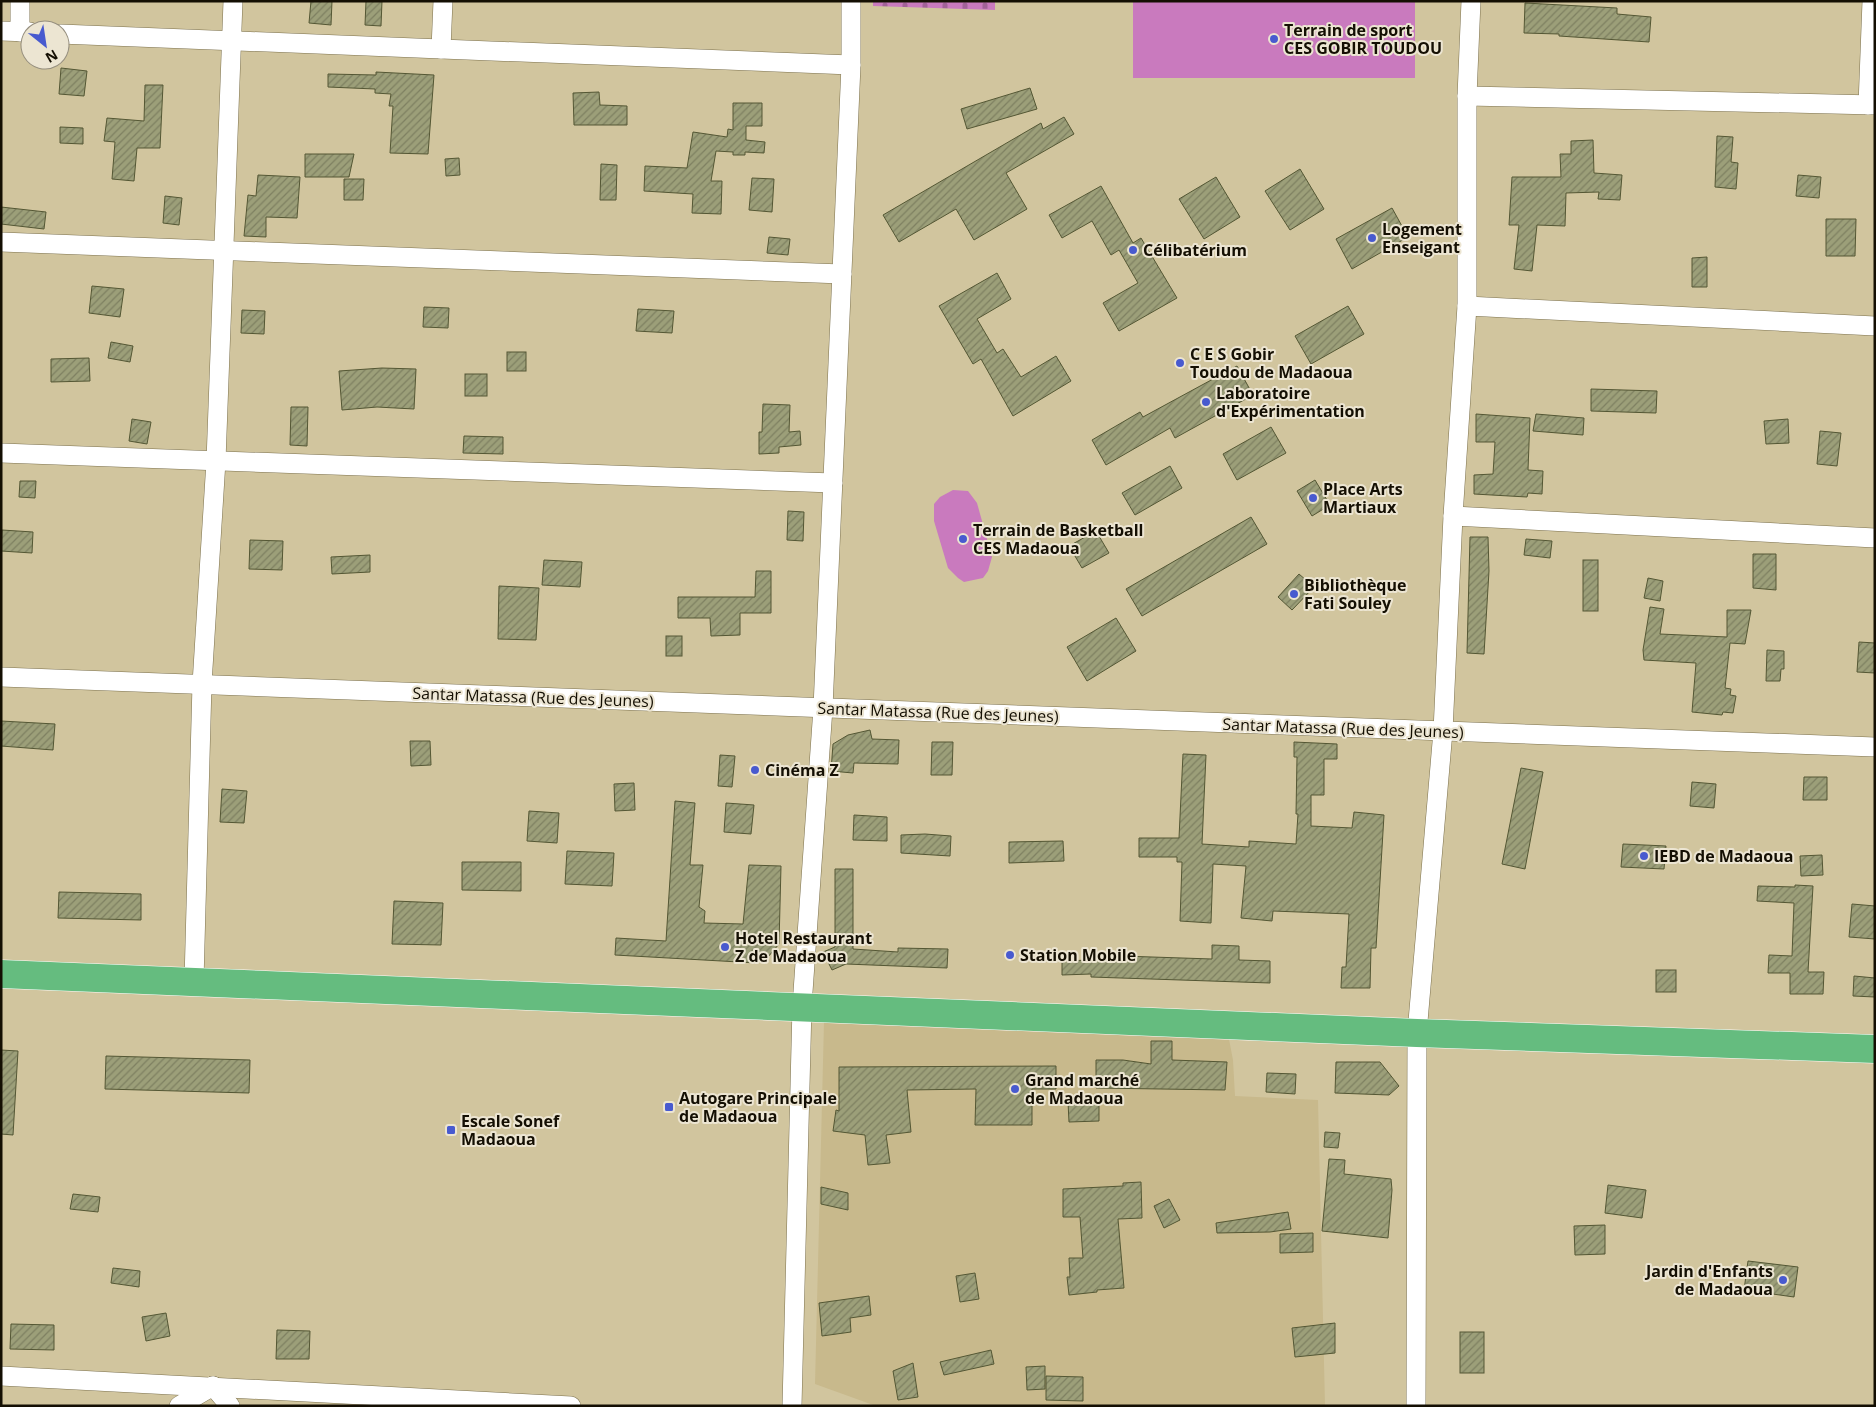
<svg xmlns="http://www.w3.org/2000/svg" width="1876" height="1407" font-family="'Open Sans',sans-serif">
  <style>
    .built { fill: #c8b98c }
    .cemetery { fill: url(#cemetery-stones) }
    .green { fill: #c97abe }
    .building { fill: url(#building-hatch); stroke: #545734 }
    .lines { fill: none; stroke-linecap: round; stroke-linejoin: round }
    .minor-casing { stroke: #7c714d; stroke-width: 20 }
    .highway-casing { stroke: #fff; stroke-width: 29 }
    .minor { stroke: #fff; stroke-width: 19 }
    .highway { stroke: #65bc7f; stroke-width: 28 }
    .poi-dot { fill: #485acf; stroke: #ece5d2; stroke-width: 2 }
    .labels { text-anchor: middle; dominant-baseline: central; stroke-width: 4; stroke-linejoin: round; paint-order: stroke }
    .poi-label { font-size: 16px; font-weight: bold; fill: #140f03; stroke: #ece5d2; text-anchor: start }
    .street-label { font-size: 16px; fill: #140f03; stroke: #ece5d2 }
  </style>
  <defs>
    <pattern id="cemetery-stones" width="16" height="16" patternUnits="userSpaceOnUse" patternTransform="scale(1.25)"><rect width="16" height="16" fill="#c97abe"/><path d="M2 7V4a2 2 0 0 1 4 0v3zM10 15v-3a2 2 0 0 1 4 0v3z" fill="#a26298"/></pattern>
    <pattern id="building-hatch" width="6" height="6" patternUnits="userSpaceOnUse" patternTransform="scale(1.25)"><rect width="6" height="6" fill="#9c9f79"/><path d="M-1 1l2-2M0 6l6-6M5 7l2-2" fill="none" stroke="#7e8061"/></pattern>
  </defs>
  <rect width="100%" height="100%" fill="#d1c59e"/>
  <!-- built -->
  <polygon class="built" points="824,1022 1228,1034 1233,1060 1235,1096 1318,1100 1325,1406 876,1406 815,1384"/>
  <!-- cemetery -->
  <polygon class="cemetery" points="873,1 995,1 995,10 873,6"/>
  <!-- green -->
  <g class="green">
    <rect x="1133" y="1" width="282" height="77"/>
    <polygon points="953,490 968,491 977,503 992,557 988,571 983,578 964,582 958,578 948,568 934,521 934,504 940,497"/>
  </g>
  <!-- building -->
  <g class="building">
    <polygon points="311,1 332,1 331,25 309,23"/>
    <polygon points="366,1 382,1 381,26 365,25"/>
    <polygon points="1525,3 1617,8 1617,14 1651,17 1649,42 1559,36 1559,34 1524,33"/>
    <polygon points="61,68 87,71 84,96 59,94"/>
    <polygon points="376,72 434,75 428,154 390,153 393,106 389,106 391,94 375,93 375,89 328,87 328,74 376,75"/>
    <polygon points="145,85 163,85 160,148 137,148 134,181 112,179 115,142 104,141 107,118 144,121"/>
    <polygon points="1030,88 1037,109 967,129 961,109"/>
    <polygon points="599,92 600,105 627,106 627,125 574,125 573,93"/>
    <polygon points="733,103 762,103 762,126 746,126 746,140 765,142 764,153 745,152 745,155 733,155 733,152 716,151 711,181 722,181 721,214 692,213 693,194 644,191 645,166 687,168 693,132 727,137 728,129 733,130"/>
    <polygon points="1064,117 1074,134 1006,173 1027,209 974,240 956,209 899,242 883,215 1041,123 1043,129"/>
    <polygon points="60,127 83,128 83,144 60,143"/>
    <polygon points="1717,136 1733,137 1731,162 1738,163 1736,189 1715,187"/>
    <polygon points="1593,140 1594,173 1622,175 1620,200 1598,199 1599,192 1566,193 1565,226 1537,225 1532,271 1514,269 1519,225 1509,225 1512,177 1561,177 1560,154 1571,154 1571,141"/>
    <polygon points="305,154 354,154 349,177 305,177"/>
    <polygon points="459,158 460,175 446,176 445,159"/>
    <polygon points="601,164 617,165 616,200 600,200"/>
    <polygon points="1300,169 1324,209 1290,230 1265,191"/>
    <polygon points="258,175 300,177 297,218 266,217 266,237 244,236 248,195 256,196"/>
    <polygon points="1798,175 1821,177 1819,198 1796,196"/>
    <polygon points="1216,177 1240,217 1204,239 1179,199"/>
    <polygon points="752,178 774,179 772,212 749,210"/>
    <polygon points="344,179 364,179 363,200 344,200"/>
    <polygon points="1101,186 1133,243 1141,238 1177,298 1119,331 1103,303 1138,283 1119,250 1111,255 1092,221 1062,238 1049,215"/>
    <polygon points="165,196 182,198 179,225 163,223"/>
    <polygon points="1,207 46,212 44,229 1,224"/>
    <polygon points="1392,208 1408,237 1352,269 1336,239"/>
    <polygon points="1826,219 1856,219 1855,256 1826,256"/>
    <polygon points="769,237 790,239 788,255 767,253"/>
    <polygon points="1707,257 1707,287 1692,287 1692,258"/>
    <polygon points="997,273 1011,299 977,319 997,353 1003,349 1021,377 1056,356 1071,381 1013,416 981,359 973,364 939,306"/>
    <polygon points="92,286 124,289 120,317 89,313"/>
    <polygon points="1348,306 1364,334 1311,364 1295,336"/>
    <polygon points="424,307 449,308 448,328 423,327"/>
    <polygon points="638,309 674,311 672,333 636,331"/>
    <polygon points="242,310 265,311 264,334 241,333"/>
    <polygon points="111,342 133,346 130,362 108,358"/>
    <rect x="507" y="352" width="19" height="19"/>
    <polygon points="89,358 90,381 51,382 51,359"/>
    <polygon points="1237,366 1253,395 1175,438 1170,428 1106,465 1092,440 1140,412 1143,417"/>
    <polygon points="382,368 416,369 414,409 377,407 342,410 339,371"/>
    <rect x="465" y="374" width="22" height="22"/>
    <polygon points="1591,389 1657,391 1656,413 1591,411"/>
    <polygon points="763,404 790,405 789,432 800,431 801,445 779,447 779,453 759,454 759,432 762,432"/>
    <polygon points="291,407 308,407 307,446 290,445"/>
    <polygon points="1476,414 1530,418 1528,470 1543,471 1542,494 1528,493 1527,497 1474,494 1474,475 1493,474 1495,442 1476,442"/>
    <polygon points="1536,414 1584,418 1583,435 1533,431"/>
    <polygon points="132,419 151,422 147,444 129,441"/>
    <polygon points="1788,419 1789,443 1766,444 1764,421"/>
    <polygon points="1271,427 1286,453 1237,480 1223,454"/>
    <polygon points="1820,431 1841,433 1837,466 1817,464"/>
    <polygon points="464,436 503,437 503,454 463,453"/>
    <polygon points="1170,466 1182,488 1135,515 1122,493"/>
    <polygon points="1315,480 1330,505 1312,516 1297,491"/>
    <polygon points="20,481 36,481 35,498 19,497"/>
    <polygon points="788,511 804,512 803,541 787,540"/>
    <polygon points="1251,517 1267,544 1142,616 1126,589"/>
    <polygon points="2,530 33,532 32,553 1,551"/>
    <polygon points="1096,531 1109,553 1082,568 1069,546"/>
    <polygon points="1470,537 1488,537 1489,571 1484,654 1467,653"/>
    <polygon points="1526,539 1552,541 1550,558 1524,555"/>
    <polygon points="250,540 283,541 282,570 249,569"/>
    <polygon points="1753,554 1776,554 1776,590 1753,588"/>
    <polygon points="370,555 370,572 332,574 331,557"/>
    <polygon points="544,560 582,562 580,587 542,585"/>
    <rect x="1583" y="560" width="15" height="51"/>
    <polygon points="756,571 771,571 771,613 740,613 740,635 711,636 710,618 678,618 678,597 755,597"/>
    <polygon points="1299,574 1314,587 1292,610 1278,597"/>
    <polygon points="1648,578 1663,581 1660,601 1644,598"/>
    <polygon points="499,586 539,588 536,640 498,639"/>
    <polygon points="1650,607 1664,609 1660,634 1727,637 1727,610 1751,610 1745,644 1730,643 1725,688 1731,689 1730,695 1736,696 1733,713 1723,712 1722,715 1692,712 1696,663 1644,660 1643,650"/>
    <polygon points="1116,618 1136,651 1087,681 1067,647"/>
    <rect x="666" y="636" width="16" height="20"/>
    <polygon points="1859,642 1875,643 1875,673 1857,672"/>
    <polygon points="1767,650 1784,651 1784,669 1781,669 1780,681 1766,681"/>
    <polygon points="1,721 55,724 53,750 1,746"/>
    <polygon points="870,730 872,739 899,740 898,764 854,763 853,773 831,771 833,744 848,735"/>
    <polygon points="410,741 430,741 431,765 411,766"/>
    <polygon points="932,742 953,742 952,775 931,775"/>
    <polygon points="1294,742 1337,744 1337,759 1324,759 1324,795 1311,795 1311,826 1352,828 1354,812 1384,815 1376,948 1371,948 1370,988 1341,988 1342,967 1346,967 1349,914 1273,911 1272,921 1241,918 1246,866 1213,864 1211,923 1180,921 1182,862 1177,862 1177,857 1139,857 1139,838 1179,838 1183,754 1206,755 1202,844 1249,847 1249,841 1296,844 1298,814 1296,814 1297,757 1294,757"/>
    <polygon points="720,755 735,756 732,787 718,786"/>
    <polygon points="1521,768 1543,772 1525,869 1502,864"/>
    <polygon points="1804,777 1827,777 1827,800 1803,800"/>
    <polygon points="1692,782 1716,784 1714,808 1690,806"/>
    <polygon points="634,783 635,810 615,811 614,784"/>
    <polygon points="222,789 247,791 244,823 220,822"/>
    <polygon points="675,801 695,803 690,865 703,865 699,907 705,911 704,923 743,924 749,865 781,866 779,944 768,957 757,963 615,955 616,938 666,941"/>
    <polygon points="726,803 754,805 751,834 724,832"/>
    <polygon points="529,811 559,813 557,843 527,841"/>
    <polygon points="854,815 887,817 887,841 853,840"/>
    <polygon points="925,834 951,836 950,856 901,853 901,835"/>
    <polygon points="1063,841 1064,861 1009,863 1009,842"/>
    <polygon points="1623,844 1666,846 1664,869 1621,867"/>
    <polygon points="567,851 614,853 612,886 565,884"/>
    <polygon points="1822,855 1823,875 1801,876 1800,856"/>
    <polygon points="462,862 521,862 521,891 462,890"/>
    <polygon points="835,869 853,869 853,949 898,952 898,948 948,949 947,968 846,964 832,970 823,952 835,947"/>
    <polygon points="1795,885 1813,886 1808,972 1824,972 1823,994 1790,994 1790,973 1768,973 1769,955 1792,956 1794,903 1757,901 1758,886 1795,887"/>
    <polygon points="59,892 141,894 141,920 58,918"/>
    <polygon points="394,901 443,903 441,945 392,944"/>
    <polygon points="1852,904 1875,906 1875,939 1849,937"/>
    <polygon points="1212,945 1239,946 1239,960 1270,961 1270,983 1091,977 1091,974 1062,975 1062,961 1091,960 1092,955 1212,959"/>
    <rect x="1656" y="970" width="20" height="22"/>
    <polygon points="1854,976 1875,978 1875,997 1853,996"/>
    <polygon points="1151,1041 1172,1041 1172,1060 1227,1062 1225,1090 1096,1088 1096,1060 1123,1060 1151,1064"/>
    <polygon points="1,1050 18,1051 13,1135 1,1134"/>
    <polygon points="106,1056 250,1060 249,1093 105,1089"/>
    <polygon points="1336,1062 1380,1062 1399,1086 1389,1095 1335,1093"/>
    <polygon points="1056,1066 1056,1089 1032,1089 1032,1125 975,1125 976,1089 907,1090 911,1132 886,1135 890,1163 868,1165 865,1135 833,1131 836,1110 839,1111 839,1067"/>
    <polygon points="1267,1073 1296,1074 1295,1094 1266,1092"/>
    <polygon points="1099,1101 1099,1121 1069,1122 1068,1102"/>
    <polygon points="1325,1132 1340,1133 1338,1148 1324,1147"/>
    <polygon points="1329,1159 1345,1160 1344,1174 1391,1179 1392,1190 1388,1238 1322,1231"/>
    <polygon points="1141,1182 1142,1218 1118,1219 1124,1288 1097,1290 1097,1292 1069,1295 1067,1277 1070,1277 1069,1258 1083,1258 1080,1217 1063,1217 1063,1189 1123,1186 1123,1183"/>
    <polygon points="1608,1185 1646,1190 1642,1218 1605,1213"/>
    <polygon points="821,1187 848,1193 848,1210 821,1204"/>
    <polygon points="73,1194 100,1197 98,1212 70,1209"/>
    <polygon points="1169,1199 1180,1220 1164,1228 1154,1206"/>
    <polygon points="1288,1212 1291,1229 1270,1232 1217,1233 1216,1223"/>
    <polygon points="1605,1225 1605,1254 1575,1255 1574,1226"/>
    <polygon points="1313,1233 1313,1252 1280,1253 1280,1234"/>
    <polygon points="1748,1261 1798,1267 1794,1297 1744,1290"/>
    <polygon points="113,1268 140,1271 139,1287 111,1283"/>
    <polygon points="975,1273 979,1299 960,1302 956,1276"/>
    <polygon points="869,1296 871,1315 850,1318 851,1332 822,1336 819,1303"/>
    <polygon points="166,1313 170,1336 146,1341 142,1317"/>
    <polygon points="1335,1323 1335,1353 1295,1357 1292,1328"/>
    <polygon points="11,1324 54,1325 54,1350 10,1349"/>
    <polygon points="277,1330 310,1331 309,1359 276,1359"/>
    <rect x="1460" y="1332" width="24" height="41"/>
    <polygon points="991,1350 994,1364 944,1375 940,1362"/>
    <polygon points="913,1363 918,1397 898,1400 893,1371"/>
    <polygon points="1045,1366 1045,1389 1027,1390 1026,1367"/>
    <polygon points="1046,1376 1083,1377 1083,1401 1046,1400"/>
  </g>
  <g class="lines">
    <defs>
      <g id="minor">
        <polyline points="1,31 30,32"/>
        <polyline points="20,32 20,1"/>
        <polyline points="60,34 851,65"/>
        <polyline points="441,49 443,1"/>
        <polyline points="1467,96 1875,105"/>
        <polyline points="1868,105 1872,1"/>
        <polyline points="1,242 842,274"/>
        <polyline points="1467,306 1875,326"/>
        <polyline points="1,453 833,483"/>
        <polyline points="1453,516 1875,538"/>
        <polyline points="1,677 1875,747"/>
        <polyline points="194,981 202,684 216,461 233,1"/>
        <polyline points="1,1376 571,1406"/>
        <polyline points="213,1386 230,1406"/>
        <polyline points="179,1406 213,1386"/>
        <polyline points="792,1406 802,1006 823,708 851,65 851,1"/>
        <polyline points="1416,1406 1417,1033 1443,731 1453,516 1467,306 1467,96 1471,1"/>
      </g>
      <polyline id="highway" points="1,974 1417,1033 1875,1049"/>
    </defs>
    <!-- minor casing -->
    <use href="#minor" class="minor-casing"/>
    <!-- highway casing -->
    <use href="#highway" class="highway-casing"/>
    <!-- minor -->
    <use href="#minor" class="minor"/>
    <!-- highway -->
    <use href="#highway" class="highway"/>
  </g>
  <!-- markers -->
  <g class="poi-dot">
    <circle cx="1274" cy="39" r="5"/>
    <circle cx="1372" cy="238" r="5"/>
    <circle cx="1133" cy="250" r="5"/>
    <circle cx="1180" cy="363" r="5"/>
    <circle cx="1206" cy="402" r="5"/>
    <circle cx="1313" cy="498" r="5"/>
    <circle cx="963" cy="539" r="5"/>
    <circle cx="1294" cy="594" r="5"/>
    <circle cx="755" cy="770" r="5"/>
    <circle cx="1644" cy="856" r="5"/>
    <circle cx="725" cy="947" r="5"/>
    <circle cx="1010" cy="955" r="5"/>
    <circle cx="1015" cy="1089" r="5"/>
    <rect x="664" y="1102" width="10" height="10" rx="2.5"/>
    <rect x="446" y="1125" width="10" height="10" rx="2.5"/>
    <circle cx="1783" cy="1280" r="5"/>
  </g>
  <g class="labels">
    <!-- poi labels -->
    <g class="poi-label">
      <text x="1284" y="30">Terrain de sport<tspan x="1284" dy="18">CES GOBIR TOUDOU</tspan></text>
      <text x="1382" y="229">Logement<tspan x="1382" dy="18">Enseigant</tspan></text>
      <text x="1143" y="250">Célibatérium</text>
      <text x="1190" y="354">C E S Gobir<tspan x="1190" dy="18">Toudou de Madaoua</tspan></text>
      <text x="1216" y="393">Laboratoire<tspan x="1216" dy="18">d'Expérimentation</tspan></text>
      <text x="1323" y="489">Place Arts<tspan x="1323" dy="18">Martiaux</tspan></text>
      <text x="973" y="530">Terrain de Basketball<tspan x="973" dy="18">CES Madaoua</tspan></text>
      <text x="1304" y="585">Bibliothèque<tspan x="1304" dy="18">Fati Souley</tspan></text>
      <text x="765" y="770">Cinéma Z</text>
      <text x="1654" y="856">IEBD de Madaoua</text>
      <text x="735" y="938">Hotel Restaurant<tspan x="735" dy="18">Z de Madaoua</tspan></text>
      <text x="1020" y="955">Station Mobile</text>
      <text x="1025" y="1080">Grand marché<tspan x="1025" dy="18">de Madaoua</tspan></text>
      <text x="679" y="1098">Autogare Principale<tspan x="679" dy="18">de Madaoua</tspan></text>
      <text x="461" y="1121">Escale Sonef<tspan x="461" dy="18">Madaoua</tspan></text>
      <text x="1773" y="1271" text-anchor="end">Jardin d'Enfants<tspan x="1773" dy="18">de Madaoua</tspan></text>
    </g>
    <!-- street labels -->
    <g class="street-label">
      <text transform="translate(533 697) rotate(2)">Santar Matassa (Rue des Jeunes)</text>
      <text transform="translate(938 712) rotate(2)">Santar Matassa (Rue des Jeunes)</text>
      <text transform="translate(1343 728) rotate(2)">Santar Matassa (Rue des Jeunes)</text>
    </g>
  </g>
  <!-- border -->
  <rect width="1876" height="1407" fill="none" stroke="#140f03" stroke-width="5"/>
  <!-- north arrow -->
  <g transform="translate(45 45) rotate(150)"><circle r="24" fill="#ece5d2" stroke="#968f7f"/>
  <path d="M0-4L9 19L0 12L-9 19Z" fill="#485acf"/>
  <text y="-8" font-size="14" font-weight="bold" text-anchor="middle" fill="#140f03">N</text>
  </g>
</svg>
